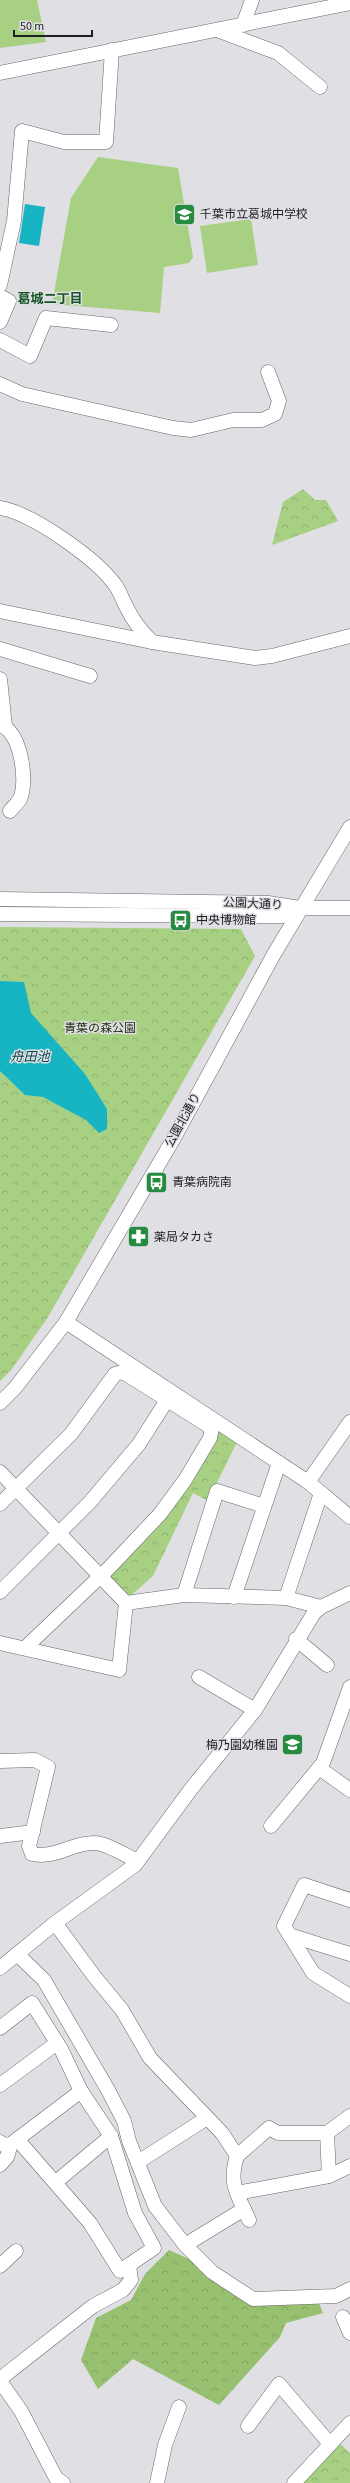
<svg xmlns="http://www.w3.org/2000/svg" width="350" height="2483" font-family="'Source Sans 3','Noto Sans JP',sans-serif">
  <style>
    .grass { fill: #a7d083 }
    .forest { fill: url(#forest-crowns) }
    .park { fill: url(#park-crowns) }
    .water { fill: #17b5c4 }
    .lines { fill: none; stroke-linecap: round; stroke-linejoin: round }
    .minor-casing { stroke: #67676b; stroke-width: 15 }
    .minor { stroke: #fff; stroke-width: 14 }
    .labels { text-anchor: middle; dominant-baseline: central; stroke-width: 3; stroke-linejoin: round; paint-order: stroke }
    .poi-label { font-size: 12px; fill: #1f1f21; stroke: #dfdfe4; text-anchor: start }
    .street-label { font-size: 12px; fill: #1f1f21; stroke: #dfdfe4 }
    .park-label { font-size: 12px; fill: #213210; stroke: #dfdfe4 }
    .neighbourhood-label { font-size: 13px; font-weight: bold; fill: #155424; stroke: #dfdfe4 }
    .water-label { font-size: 13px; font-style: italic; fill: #06464c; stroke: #dfdfe4 }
  </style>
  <defs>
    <pattern id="forest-crowns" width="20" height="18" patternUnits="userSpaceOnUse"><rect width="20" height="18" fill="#97c170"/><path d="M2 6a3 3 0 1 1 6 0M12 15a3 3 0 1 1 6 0" fill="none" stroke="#82a561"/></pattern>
    <pattern id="park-crowns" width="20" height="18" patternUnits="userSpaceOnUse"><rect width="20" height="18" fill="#a7d083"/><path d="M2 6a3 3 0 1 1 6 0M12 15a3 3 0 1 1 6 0" fill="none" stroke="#8fb271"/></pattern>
  </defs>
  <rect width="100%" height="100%" fill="#dfdfe4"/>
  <!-- grass -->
  <g class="grass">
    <polygon points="0,0 37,0 46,42 0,48"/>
    <polygon points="98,157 178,168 193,257 189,263 164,267 160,313 52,304 71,198"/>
    <polygon points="251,219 258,265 207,273 200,226"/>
  </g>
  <!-- forest -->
  <polygon class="forest" points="169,2250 216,2271 254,2303 317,2298 323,2313 286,2323 280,2337 219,2405 133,2359 98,2389 81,2360 96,2318 131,2300 145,2274"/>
  <!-- park -->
  <g class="park">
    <polygon points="303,489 315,500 326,500 338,521 272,545 283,502"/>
    <polygon points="0,927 241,929 255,956 48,1317 12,1369 0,1381"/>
    <polygon points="219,1426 239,1438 208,1501 193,1493 153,1576 128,1598 106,1574"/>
    <polygon points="337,2441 350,2453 350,2483 298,2483"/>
  </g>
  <!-- water -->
  <g class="water">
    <polygon points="25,204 45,207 39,246 19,243"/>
    <polygon points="0,981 24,982 31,1013 85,1074 107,1109 107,1129 99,1133 86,1120 43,1097 25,1095 0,1071"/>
  </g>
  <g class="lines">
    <defs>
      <g id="minor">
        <polyline points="243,25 252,0"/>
        <polyline points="217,30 278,53 320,87"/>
        <polyline points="0,73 350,3"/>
        <polyline points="0,285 14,221 22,131 64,142 106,142 112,50"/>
        <polyline points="0,296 9,301 0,322"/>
        <polyline points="0,340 30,356 46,318 111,325"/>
        <polyline points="0,384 22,394 173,428 191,430 233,420 262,420 275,414 279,401 268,372"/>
        <path d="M0,508C32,513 97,559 116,586C120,592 123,601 127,608C133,621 142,632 152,642"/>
        <polyline points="0,611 152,642 255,658 272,656 350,636"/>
        <polyline points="0,649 90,676"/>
        <polyline points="0,679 5,726"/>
        <path d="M0,725C21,730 28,782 20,799C18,803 13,807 10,811"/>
        <polyline points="0,899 268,903 300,908 350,908"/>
        <polyline points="0,914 260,916 283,916 300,908"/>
        <polyline points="66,1322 308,1482 350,1517"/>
        <polyline points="0,1403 15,1388 66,1322 174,1138 274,954 350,827"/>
        <polyline points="0,1472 126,1603 119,1670 0,1643"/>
        <polyline points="308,1482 350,1422"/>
        <polyline points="0,1504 71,1434 115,1374 123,1372 212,1428 210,1438 185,1480 160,1514 109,1568 26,1647"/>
        <polyline points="0,1592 90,1502 139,1444 167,1400"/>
        <polyline points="184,1595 217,1491 264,1506"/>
        <polyline points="234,1597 279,1463"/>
        <polyline points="286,1598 321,1493"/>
        <polyline points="126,1603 184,1595 286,1598 321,1607"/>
        <polyline points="296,1639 327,1665"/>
        <polyline points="199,1677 255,1710"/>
        <path d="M0,1761L35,1760L48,1767L29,1846L32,1854C56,1859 73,1842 95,1843C106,1843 128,1857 138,1861"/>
        <polyline points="319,1768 350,1790"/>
        <polyline points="271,1826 323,1763 350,1687"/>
        <polyline points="0,1836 33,1832"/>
        <polyline points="350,1900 304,1885 284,1926 313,1973 350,1996"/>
        <path d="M55,1923L94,1976L122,2010L150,2058L222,2133L237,2156C228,2184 238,2195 249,2220"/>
        <polyline points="289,1935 350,1954"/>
        <polyline points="17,1954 44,1980 108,2090 124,2121 129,2141 155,2206 185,2245 212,2272 253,2299 336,2296 350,2289"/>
        <polyline points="0,1968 55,1923 135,1865 191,1789 255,1710 314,1613 321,1607 350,1593"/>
        <polyline points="0,2028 32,2003 61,2049 81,2091 111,2136 135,2213 154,2248 120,2271 90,2223 17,2139"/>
        <polyline points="0,2085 57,2043"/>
        <polyline points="327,2133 329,2176"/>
        <polyline points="0,2142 4,2145 11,2144 81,2091"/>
        <polyline points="237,2156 269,2128 278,2133 327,2133 350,2116"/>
        <polyline points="138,2162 207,2118"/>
        <polyline points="0,2165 7,2157 11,2144"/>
        <polyline points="56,2182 111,2136"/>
        <polyline points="237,2193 329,2176 350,2166"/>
        <polyline points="185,2245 244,2209"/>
        <polyline points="0,2266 16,2251"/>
        <polyline points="343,2317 350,2333"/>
        <polyline points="0,2379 93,2306 123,2290 131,2280 129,2265"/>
        <polyline points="0,2381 21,2411 56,2478 63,2483"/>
        <polyline points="248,2426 279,2384 330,2444"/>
        <polyline points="157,2483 165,2445 179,2407"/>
        <polyline points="294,2483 350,2423"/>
      </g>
    </defs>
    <!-- minor casing -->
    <use href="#minor" class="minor-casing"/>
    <!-- minor -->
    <use href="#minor" class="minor"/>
  </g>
  <!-- icons -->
  <defs>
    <symbol id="school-square" viewBox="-11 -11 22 22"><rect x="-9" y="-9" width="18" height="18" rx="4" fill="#268a3f" stroke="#dfdfe4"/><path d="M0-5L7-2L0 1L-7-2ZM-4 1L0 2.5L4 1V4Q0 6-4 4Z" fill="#fff"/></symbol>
    <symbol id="bus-square" viewBox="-11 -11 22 22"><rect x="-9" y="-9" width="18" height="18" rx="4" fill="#268a3f" stroke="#dfdfe4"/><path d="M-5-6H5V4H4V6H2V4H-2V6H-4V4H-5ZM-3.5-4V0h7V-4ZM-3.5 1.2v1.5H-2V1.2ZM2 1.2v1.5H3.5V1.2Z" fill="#fff"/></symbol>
    <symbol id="pharmacy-square" viewBox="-11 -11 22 22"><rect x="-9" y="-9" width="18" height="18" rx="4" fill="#268a3f" stroke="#dfdfe4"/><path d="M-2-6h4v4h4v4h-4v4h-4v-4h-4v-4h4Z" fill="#fff"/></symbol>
  </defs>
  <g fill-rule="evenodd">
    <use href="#school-square" x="172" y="202" width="25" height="25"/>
    <use href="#bus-square" x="168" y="908" width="25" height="25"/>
    <use href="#bus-square" x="144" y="1170" width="25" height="25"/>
    <use href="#pharmacy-square" x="126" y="1224" width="25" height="25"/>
    <use href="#school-square" x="280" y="1732" width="25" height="25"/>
  </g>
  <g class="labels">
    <!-- poi labels -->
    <g class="poi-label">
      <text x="200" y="214">千葉市立葛城中学校</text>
      <text x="196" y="920">中央博物館</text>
      <text x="172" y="1182">青葉病院南</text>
      <text x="154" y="1237">薬局タカさ</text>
      <text x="278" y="1745" text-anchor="end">梅乃園幼稚園</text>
    </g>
    <!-- street labels -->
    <g class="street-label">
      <text transform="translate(253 904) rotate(3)">公園大通り</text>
      <text transform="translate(183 1120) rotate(-61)">公園北通り</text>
    </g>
    <!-- park labels -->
    <g class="park-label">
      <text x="100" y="1028">青葉の森公園</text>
    </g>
    <!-- neighbourhood labels -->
    <g class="neighbourhood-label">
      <text x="50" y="299">葛城二丁目</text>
    </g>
    <!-- water labels -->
    <g class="water-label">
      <text x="30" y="1057">舟田池</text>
    </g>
  </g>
  <!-- scale -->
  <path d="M14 30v6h78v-6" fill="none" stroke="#1f1f21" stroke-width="2"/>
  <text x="20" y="30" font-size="12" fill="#1f1f21" stroke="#dfdfe4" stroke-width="3" paint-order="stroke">50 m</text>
</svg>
